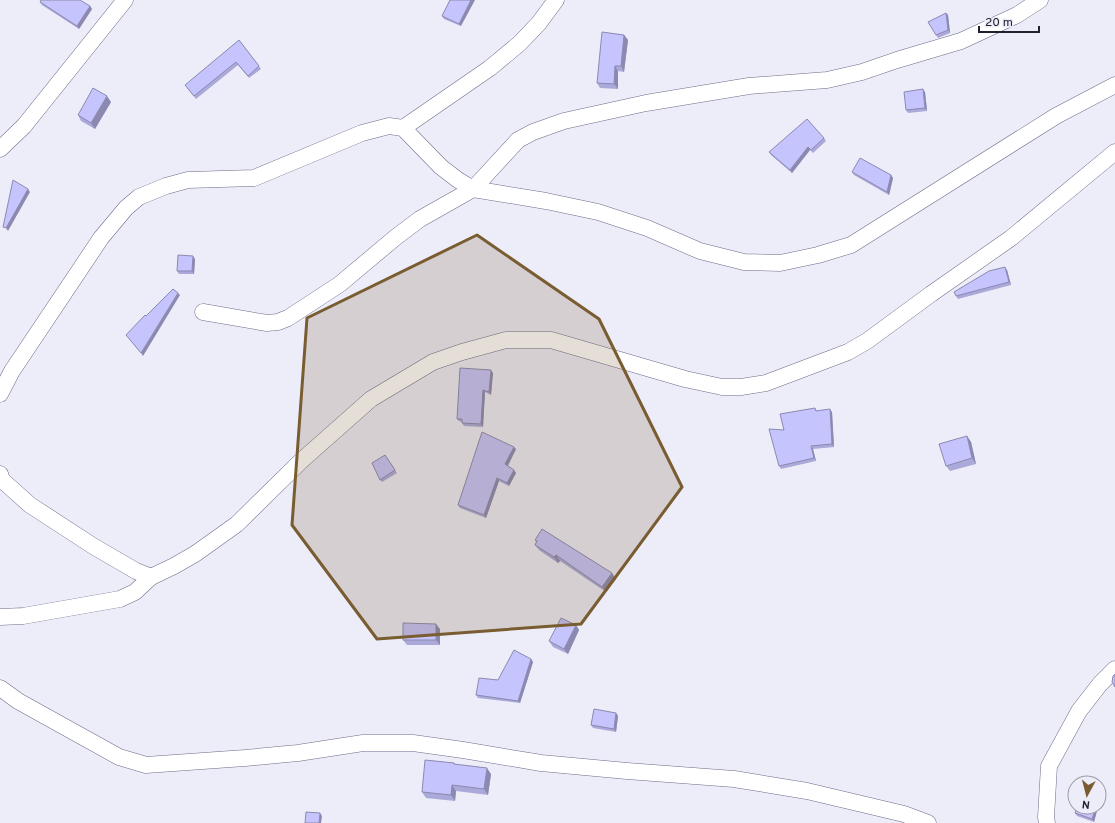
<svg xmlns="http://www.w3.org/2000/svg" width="1115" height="823" font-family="Overpass,sans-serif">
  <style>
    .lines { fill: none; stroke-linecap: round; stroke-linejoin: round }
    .street-casing { stroke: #6d6c89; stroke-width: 17 }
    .street { stroke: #fff; stroke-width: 16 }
    .wall { fill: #aaa9d9 }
    .shaded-wall { fill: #8b89b0 }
    .building { fill: #c6c4fc; stroke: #8b89b0 }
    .marked { fill: #795c30; fill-opacity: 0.2; stroke: #795c30; stroke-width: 3; stroke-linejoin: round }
  </style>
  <rect width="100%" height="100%" fill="#ededfa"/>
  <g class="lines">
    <defs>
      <g id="street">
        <polyline points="403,128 490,68 520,43 539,23 556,0"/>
        <polyline points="0,149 24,126 125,0"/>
        <polyline points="203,312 267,323 278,322 288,318 340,284 396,237 420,219 473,189 546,201 598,212 647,228 700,251 744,262 780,263 818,255 851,245 1056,116 1115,85"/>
        <polyline points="0,394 12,371 101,238 126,208 139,197 166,186 188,180 254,178 362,133 389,126 403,128 441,167 458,180 473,189 518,140 533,132 564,121 646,103 749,86 827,80 862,72 897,60 961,41 1017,15 1040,0"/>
        <polyline points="0,474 2,480 30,505 93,546 136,571 151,577 135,592 120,599 23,616 0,617"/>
        <polyline points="151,577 174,566 195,554 237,524 301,461 371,399 433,362 462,352 506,340 551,340 685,379 722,387 741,387 766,383 848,352 867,341 931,294 1011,238 1115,152"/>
        <polyline points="0,688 18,701 119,757 146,765 245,758 298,753 363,743 413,743 463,750 541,763 627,771 734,779 807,791 904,814 928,823"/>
        <polyline points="1047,823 1046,817 1049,766 1079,711 1100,684 1115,669"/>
      </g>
    </defs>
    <!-- street casing -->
    <use href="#street" class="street-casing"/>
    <!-- street -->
    <use href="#street" class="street"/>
  </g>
  <!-- wall -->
  <g class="wall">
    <polygon points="450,0 461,26 444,19 442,16"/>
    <polygon points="40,2 90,6 92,9 79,29 42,5"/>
    <polygon points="946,13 948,15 950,33 938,38 936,35"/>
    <polygon points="624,35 628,40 624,72 618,71 618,89 600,88 597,83"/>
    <polygon points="239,40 261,69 249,78 238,65 196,99 187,88"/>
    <polygon points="925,92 927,111 908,113 906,110"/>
    <polygon points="111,102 95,129 81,121 78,115"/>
    <polygon points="824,138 826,141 813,153 810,150 792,173 771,155 769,152"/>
    <polygon points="852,172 891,175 893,178 889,195 854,175"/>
    <polygon points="195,259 194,274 179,274 177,271"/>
    <polygon points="1007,270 1011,285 958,299 956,296"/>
    <polygon points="493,373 491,395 485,392 483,427 464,426 462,423 462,422 459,421 457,419"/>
    <polygon points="815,408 817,411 832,412 834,447 813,449 816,461 781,469 779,466 784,430"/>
    <polygon points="967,436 971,442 976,464 950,471 946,466"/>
    <polygon points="516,449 508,466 516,473 509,486 499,481 486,518 460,508 458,505"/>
    <polygon points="385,455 397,473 382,482 380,480"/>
    <polygon points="535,540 616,579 606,592 560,561 558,563 539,550 535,545 536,542"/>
    <polygon points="576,625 579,630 568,654 553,647 549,641"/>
    <polygon points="440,629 440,645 407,645 403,640"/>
    <polygon points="531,659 533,662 520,703 478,698 476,695"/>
    <polygon points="616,713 618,716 616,732 593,728 591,725"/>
    <polygon points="454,763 455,764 491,774 488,795 456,791 455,801 426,798 422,792"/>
    <polygon points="1098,807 1094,822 1077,816 1075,813"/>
  </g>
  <!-- shaded-wall -->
  <g class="shaded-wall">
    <polygon points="471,0 475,0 461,26 459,24"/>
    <polygon points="90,6 92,9 79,29 77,26"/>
    <polygon points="946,13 948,15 950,33 948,30"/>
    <polygon points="624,35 628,40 624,72 621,66"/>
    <polygon points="615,66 618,71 618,89 614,84"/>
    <polygon points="923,89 925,92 927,111 925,108"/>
    <polygon points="107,96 111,102 95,129 91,123"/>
    <polygon points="808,147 810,150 792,173 790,170"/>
    <polygon points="891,175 893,178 889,195 887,192"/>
    <polygon points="28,189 30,192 8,231 6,228"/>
    <polygon points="193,256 195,259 194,274 192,271"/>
    <polygon points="1005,267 1007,270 1011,285 1009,282"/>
    <polygon points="178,293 180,295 143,356 141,353"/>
    <polygon points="491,370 493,373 491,395 489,392"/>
    <polygon points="483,390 485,392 483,427 481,424"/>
    <polygon points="830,409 832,412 834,447 832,444"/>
    <polygon points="967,436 971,442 976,464 972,458"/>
    <polygon points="811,446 813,449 816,461 814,458"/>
    <polygon points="514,447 516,449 507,467 505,464"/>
    <polygon points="514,470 516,473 509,486 507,483"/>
    <polygon points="497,478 499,481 486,518 484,515"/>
    <polygon points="556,555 560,561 558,563 554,557"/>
    <polygon points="612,573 616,579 606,592 602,587"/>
    <polygon points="436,624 440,629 440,645 436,640"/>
    <polygon points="576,625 579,630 568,654 564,649"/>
    <polygon points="531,659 533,662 520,703 518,701"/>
    <polygon points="616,713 618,716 616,732 614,729"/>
    <polygon points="487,768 491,774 488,795 484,789"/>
    <polygon points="452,785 456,791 455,801 451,795"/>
    <polygon points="1096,807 1098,807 1094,822 1092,819"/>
    <polygon points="320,813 322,816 321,823 319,823"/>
  </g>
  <!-- building -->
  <g class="building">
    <polygon points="41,0 80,0 90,6 77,26 40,2"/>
    <polygon points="450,0 471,0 459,24 442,16"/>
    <polygon points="946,13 948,30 936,35 928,22"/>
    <polygon points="602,32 624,35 621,66 615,66 614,84 597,83"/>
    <polygon points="239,40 259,66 248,76 236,62 194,96 185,85"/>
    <polygon points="93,88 107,96 91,123 78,115"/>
    <polygon points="923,89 925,108 906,110 904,92"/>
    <polygon points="807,119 824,138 811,150 808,147 790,170 769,152"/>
    <polygon points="860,158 891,175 887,192 852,172"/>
    <polygon points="13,180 28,189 6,228 3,227"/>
    <polygon points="178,255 193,256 192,271 177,271"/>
    <polygon points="1005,267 1009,282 956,296 954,292 989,271"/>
    <polygon points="173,289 178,293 141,353 126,335 145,315 146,316"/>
    <polygon points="460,368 491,370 489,392 483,390 481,424 462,423 462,419 457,419"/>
    <polygon points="815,408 816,411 830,409 832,444 811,446 814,458 779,466 769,429 784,430 780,414"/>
    <polygon points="482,432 514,447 505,464 514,470 507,483 497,478 484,515 458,505"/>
    <polygon points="967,436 972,458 946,466 939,444"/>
    <polygon points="385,455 395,470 380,480 372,463"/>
    <polygon points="542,529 612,573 602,587 556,555 554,557 535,545 537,541 535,540"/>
    <polygon points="561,618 576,625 564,649 549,641"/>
    <polygon points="403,623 436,624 436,640 403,640"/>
    <polygon points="514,650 531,659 518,701 476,695 479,678 498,680"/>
    <polygon points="1115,674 1115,687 1112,682 1113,676"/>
    <polygon points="594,709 616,713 614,729 591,725"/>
    <polygon points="425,760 454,763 454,764 487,768 484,789 452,785 451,795 422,792"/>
    <polygon points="1077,807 1096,807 1092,819 1075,813"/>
    <polygon points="306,812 320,813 319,823 305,823"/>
  </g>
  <!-- marked area -->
  <path class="marked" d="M477,235L599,319L682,487L581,624L377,639L292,525L307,318Z"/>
  <!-- north arrow -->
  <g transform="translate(1087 795) rotate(187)"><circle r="19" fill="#ededfa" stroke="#9b9ba8"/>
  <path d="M0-3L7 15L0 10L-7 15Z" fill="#795c30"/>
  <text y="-6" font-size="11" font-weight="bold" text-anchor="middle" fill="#21212d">N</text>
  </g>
  <!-- scale -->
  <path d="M979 26v6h60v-6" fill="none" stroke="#21212d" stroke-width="2"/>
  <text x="985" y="26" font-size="12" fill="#21212d" stroke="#ededfa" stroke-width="3" paint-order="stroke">20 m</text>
</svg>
